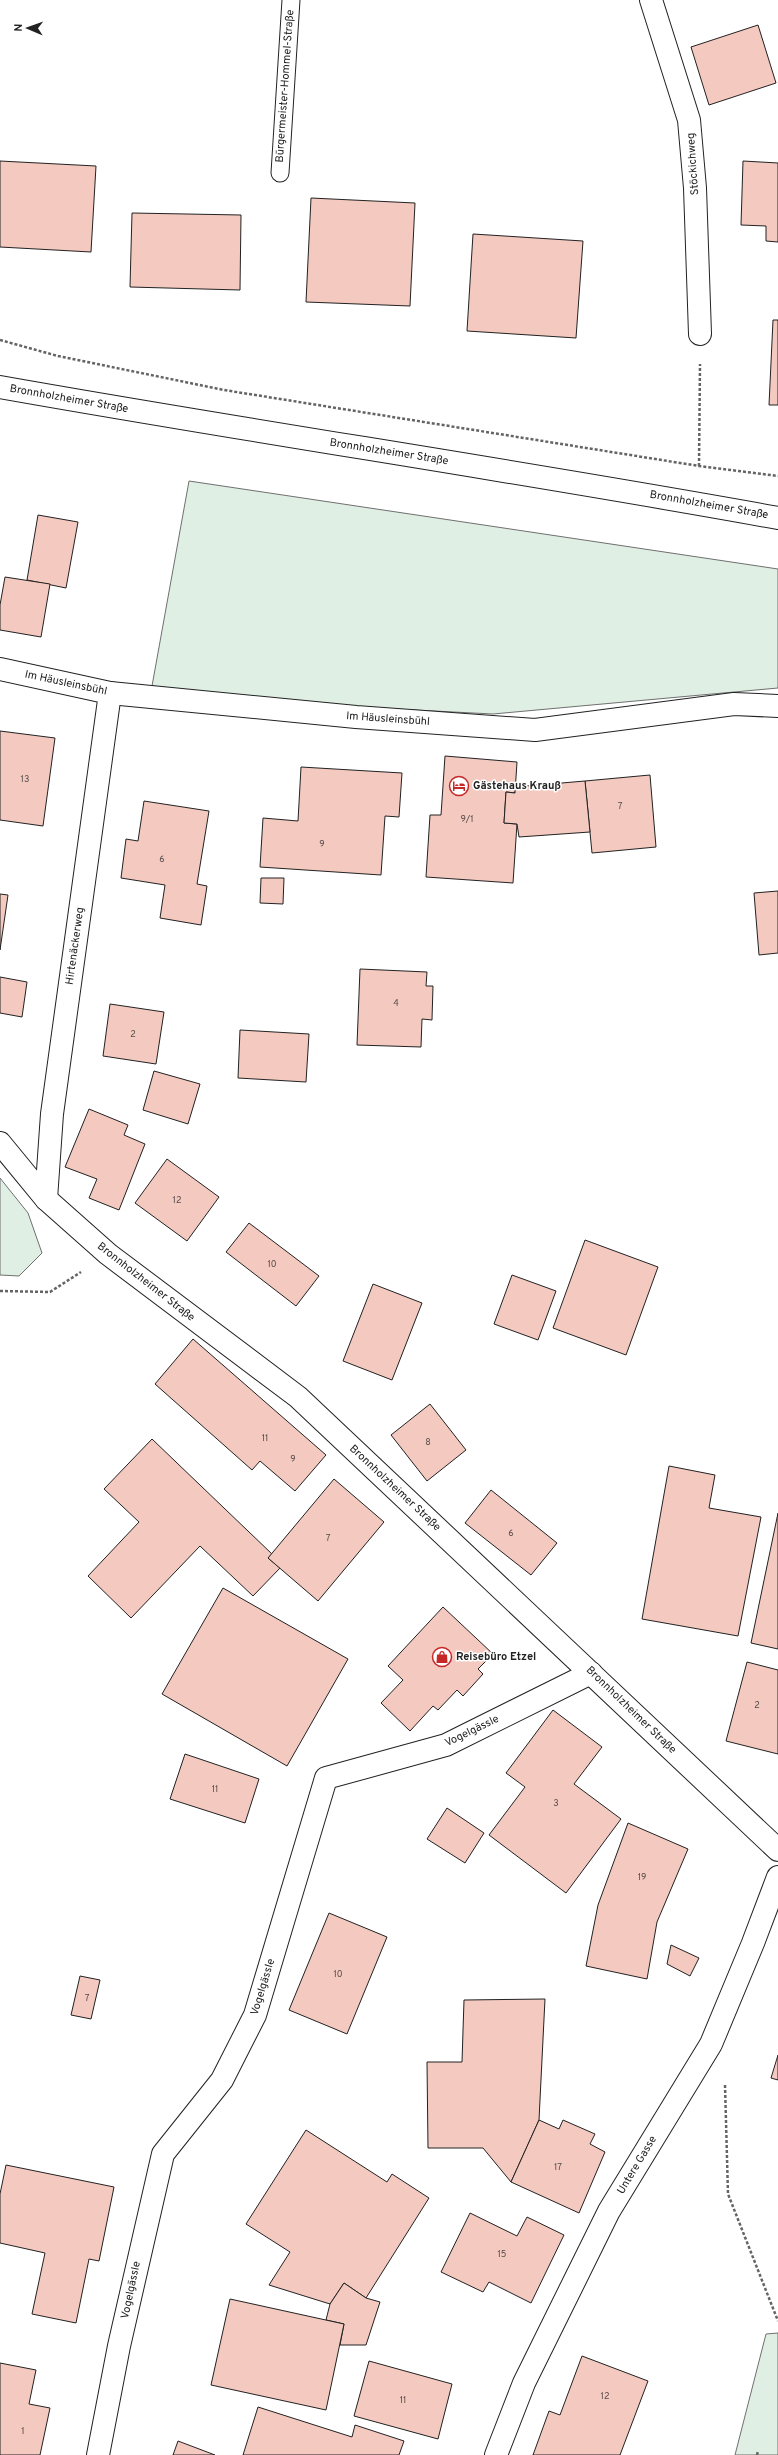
<svg xmlns="http://www.w3.org/2000/svg" width="778" height="2455" font-family="Overpass,sans-serif">
  <style>
    .green { fill: #e0efe3; stroke: #6f6f6f }
    .building { fill: #f3c9c0; stroke: #222 }
    .lines { fill: none; stroke-linecap: round; stroke-linejoin: round }
    .service-casing { stroke: #222; stroke-width: 19 }
    .minor-casing { stroke: #222; stroke-width: 24 }
    .tertiary-casing { stroke: #222; stroke-width: 24 }
    .path { stroke: #646464; stroke-width: 2.5; stroke-dasharray: 3 2; stroke-linecap: butt }
    .service { stroke: #fff; stroke-width: 17 }
    .minor { stroke: #fff; stroke-width: 22 }
    .tertiary { stroke: #fff; stroke-width: 22 }
    .labels { text-anchor: middle; dominant-baseline: central; stroke-width: 3; stroke-linejoin: round; paint-order: stroke }
    .number-label { font-size: 9px; fill: #564c4a }
    .street-label { font-size: 11px; fill: #222; stroke: #fff }
    .poi-label { font-size: 11px; font-weight: bold; fill: #222; stroke: #fff; text-anchor: start }
  </style>
  <rect width="100%" height="100%" fill="#fff"/>
  <!-- green -->
  <g class="green">
    <polygon points="189,481 778,569 778,688 493,714 336,706 152,686"/>
    <polygon points="0,1178 28,1213 42,1253 19,1276 0,1275"/>
    <polygon points="778,2333 778,2455 735,2455 766,2334"/>
  </g>
  <!-- building -->
  <g class="building">
    <polygon points="758,25 776,83 709,105 691,47"/>
    <polygon points="0,161 96,166 91,252 0,247"/>
    <polygon points="743,161 778,163 778,242 766,241 766,226 741,225"/>
    <polygon points="311,198 415,203 410,306 306,302"/>
    <polygon points="132,213 241,215 240,290 130,287"/>
    <polygon points="473,234 583,241 576,338 467,331"/>
    <polygon points="773,320 778,320 778,405 769,405"/>
    <polygon points="38,515 78,522 66,588 27,580"/>
    <polygon points="5,577 50,584 41,637 0,630 0,605"/>
    <polygon points="0,731 55,738 43,826 0,820"/>
    <polygon points="445,756 517,762 515,793 506,792 504,823 517,824 513,883 426,877 430,815 441,815"/>
    <polygon points="301,767 402,773 399,817 385,816 381,875 260,867 263,818 298,821"/>
    <polygon points="650,775 656,847 592,853 585,781"/>
    <polygon points="585,781 590,832 519,837 517,824 504,823 506,792 515,793 515,787"/>
    <polygon points="144,801 209,811 197,884 207,886 201,925 160,918 165,885 121,878 126,839 138,841"/>
    <polygon points="261,878 284,878 283,904 260,903"/>
    <polygon points="778,891 778,953 759,955 754,893"/>
    <polygon points="0,894 8,895 0,950"/>
    <polygon points="360,969 427,972 426,986 433,986 432,1020 422,1019 421,1047 357,1045"/>
    <polygon points="0,977 27,982 22,1017 0,1013"/>
    <polygon points="110,1004 164,1012 156,1064 103,1056"/>
    <polygon points="240,1030 309,1034 306,1082 238,1078"/>
    <polygon points="154,1071 200,1084 188,1124 143,1110"/>
    <polygon points="89,1109 128,1125 124,1135 145,1144 119,1210 89,1198 97,1179 65,1167"/>
    <polygon points="167,1159 219,1197 187,1241 135,1203"/>
    <polygon points="249,1223 319,1276 296,1306 226,1252"/>
    <polygon points="585,1240 658,1267 626,1355 553,1328"/>
    <polygon points="512,1275 556,1291 538,1340 494,1324"/>
    <polygon points="373,1284 422,1303 392,1380 343,1361"/>
    <polygon points="193,1339 326,1455 295,1491 260,1461 252,1470 155,1384"/>
    <polygon points="430,1404 466,1450 427,1481 391,1435"/>
    <polygon points="152,1439 272,1554 268,1558 280,1568 253,1596 200,1546 131,1618 88,1576 139,1522 104,1489"/>
    <polygon points="669,1466 715,1475 709,1508 761,1517 738,1636 642,1619"/>
    <polygon points="334,1479 384,1522 318,1601 268,1558"/>
    <polygon points="491,1490 557,1543 531,1575 465,1523"/>
    <polygon points="778,1513 778,1649 751,1643"/>
    <polygon points="223,1588 348,1659 287,1766 162,1694"/>
    <polygon points="443,1607 493,1654 478,1669 483,1674 463,1696 457,1690 438,1710 433,1706 410,1731 381,1703 403,1680 388,1666"/>
    <polygon points="747,1662 778,1670 778,1754 726,1741"/>
    <polygon points="553,1710 602,1747 574,1784 621,1819 566,1893 489,1835 525,1787 506,1773"/>
    <polygon points="185,1754 259,1779 245,1823 170,1799"/>
    <polygon points="447,1808 484,1833 465,1863 427,1839"/>
    <polygon points="628,1823 688,1849 657,1922 647,1979 586,1966 598,1905"/>
    <polygon points="329,1913 387,1937 347,2034 289,2010"/>
    <polygon points="671,1945 699,1958 690,1976 667,1964"/>
    <polygon points="80,1976 100,1980 91,2019 71,2015"/>
    <polygon points="545,1999 539,2120 511,2182 483,2148 428,2148 427,2062 462,2062 464,2000"/>
    <polygon points="778,2055 778,2080 771,2078"/>
    <polygon points="539,2120 559,2129 563,2120 595,2134 590,2144 605,2152 579,2213 511,2182"/>
    <polygon points="306,2130 387,2182 392,2174 429,2198 366,2298 344,2283 330,2304 269,2285 290,2252 246,2224"/>
    <polygon points="6,2165 114,2187 99,2261 89,2259 76,2323 32,2314 45,2253 0,2243 0,2194"/>
    <polygon points="470,2213 517,2236 527,2217 564,2235 531,2303 489,2282 483,2292 441,2272"/>
    <polygon points="344,2283 366,2298 380,2302 366,2345 340,2345 344,2324 326,2320 330,2304"/>
    <polygon points="230,2299 344,2324 326,2410 211,2385"/>
    <polygon points="582,2356 648,2381 620,2455 533,2455 549,2411 560,2415"/>
    <polygon points="369,2361 452,2384 438,2439 354,2416"/>
    <polygon points="0,2363 36,2370 29,2404 50,2408 40,2455 0,2455"/>
    <polygon points="258,2407 352,2437 355,2425 404,2441 399,2455 243,2455"/>
    <polygon points="178,2441 215,2455 173,2455"/>
  </g>
  <g class="lines">
    <defs>
      <polyline id="service" points="280,173 291,0"/>
      <g id="minor">
        <polyline points="651,0 689,120 695,188 700,334"/>
        <polyline points="0,669 110,693 356,717 535,730 734,704 778,706"/>
        <polyline points="0,1143 46,1199 108,1254 298,1397 778,1850"/>
        <polyline points="46,1199 52,1114 110,693"/>
        <polyline points="98,2455 119,2346 163,2154 222,2080 255,2015 326,1778 446,1745 591,1673"/>
        <polyline points="496,2455 524,2383 609,2211 711,2044 753,1943 778,1877"/>
      </g>
      <path id="tertiary" d="M0,387C259,433 519,471 778,518"/>
    </defs>
    <!-- service casing -->
    <use href="#service" class="service-casing"/>
    <!-- minor casing -->
    <use href="#minor" class="minor-casing"/>
    <!-- tertiary casing -->
    <use href="#tertiary" class="tertiary-casing"/>
    <!-- path -->
    <g class="path">
      <polyline points="0,340 58,356 224,390 699,466 778,476"/>
      <polyline points="699,466 700,364"/>
      <polyline points="0,1291 50,1292 81,1272"/>
      <polyline points="725,2085 728,2194 778,2321"/>
      <polyline points="757,2455 758,2451"/>
    </g>
    <!-- service -->
    <use href="#service" class="service"/>
    <!-- minor -->
    <use href="#minor" class="minor"/>
    <!-- tertiary -->
    <use href="#tertiary" class="tertiary"/>
  </g>
  <!-- icons -->
  <defs>
    <symbol id="hotel-ring" viewBox="-11 -11 22 22"><circle r="9.5" fill="#fff" stroke="#c62828" stroke-width="1.5"/><path d="M-6-4.5h1.5V1H6V5H4.5V3h-9V5H-6ZM-4 0a1.8 1.8 0 1 1 3.6 0ZM.5 0V-2.5h3Q6-2.5 6 0Z" fill="#c62828"/></symbol>
    <symbol id="shop-ring" viewBox="-11 -11 22 22"><circle r="9.5" fill="#fff" stroke="#c62828" stroke-width="1.5"/><path d="M-5-2.5h2.3a2.7 3.5 0 0 1 5.4 0H5L5.5 6h-11ZM-1.5-2.5h3a1.5 2.3 0 0 0-3 0Z" fill="#c62828"/></symbol>
  </defs>
  <g fill-rule="evenodd">
    <use href="#hotel-ring" x="448" y="775" width="22" height="22"/>
    <use href="#shop-ring" x="431" y="1646" width="22" height="22"/>
  </g>
  <g class="labels">
    <!-- number labels -->
    <g class="number-label">
      <text x="25" y="779">13</text>
      <text x="620" y="806">7</text>
      <text x="467" y="819">9/1</text>
      <text x="322" y="844">9</text>
      <text x="162" y="859">6</text>
      <text x="396" y="1003">4</text>
      <text x="133" y="1034">2</text>
      <text x="177" y="1200">12</text>
      <text x="272" y="1264">10</text>
      <text x="265" y="1438">11</text>
      <text x="428" y="1442">8</text>
      <text x="293" y="1459">9</text>
      <text x="511" y="1533">6</text>
      <text x="328" y="1538">7</text>
      <text x="757" y="1705">2</text>
      <text x="215" y="1789">11</text>
      <text x="556" y="1803">3</text>
      <text x="642" y="1877">19</text>
      <text x="338" y="1974">10</text>
      <text x="87" y="1998">7</text>
      <text x="558" y="2167">17</text>
      <text x="502" y="2254">15</text>
      <text x="605" y="2396">12</text>
      <text x="403" y="2400">11</text>
      <text x="23" y="2431">1</text>
    </g>
    <!-- street labels -->
    <g class="street-label">
      <text transform="translate(285 86) rotate(-86)">Bürgermeister-Hommel-Straße</text>
      <text transform="translate(693 164) rotate(-94)">Stöckichweg</text>
      <text transform="translate(69 399) rotate(10)">Bronnholzheimer Straße</text>
      <text transform="translate(389 452) rotate(9)">Bronnholzheimer Straße</text>
      <text transform="translate(709 505) rotate(10)">Bronnholzheimer Straße</text>
      <text transform="translate(66 683) rotate(12)">Im Häusleinsbühl</text>
      <text transform="translate(388 719) rotate(4)">Im Häusleinsbühl</text>
      <text transform="translate(75 946) rotate(-82)">Hirtenäckerweg</text>
      <text transform="translate(146 1282) rotate(38)">Bronnholzheimer Straße</text>
      <text transform="translate(395 1488) rotate(43)">Bronnholzheimer Straße</text>
      <text transform="translate(631 1710) rotate(44)">Bronnholzheimer Straße</text>
      <text transform="translate(472 1731) rotate(-26)">Vogelgässle</text>
      <text transform="translate(263 1987) rotate(-73)">Vogelgässle</text>
      <text transform="translate(637 2165) rotate(-59)">Untere Gasse</text>
      <text transform="translate(131 2290) rotate(-78)">Vogelgässle</text>
    </g>
    <!-- poi labels -->
    <g class="poi-label">
      <text x="473" y="786">Gästehaus Krauß</text>
      <text x="456" y="1657">Reisebüro Etzel</text>
    </g>
  </g>
  <!-- north arrow -->
  <g transform="translate(28 28) rotate(272)" stroke="#ffffff" stroke-width="3" paint-order="stroke">
  <path d="M0-3L7 15L0 10L-7 15Z" fill="#222222"/>
  <text y="-6" font-size="11" font-weight="bold" text-anchor="middle" fill="#222222">N</text>
  </g>
</svg>
